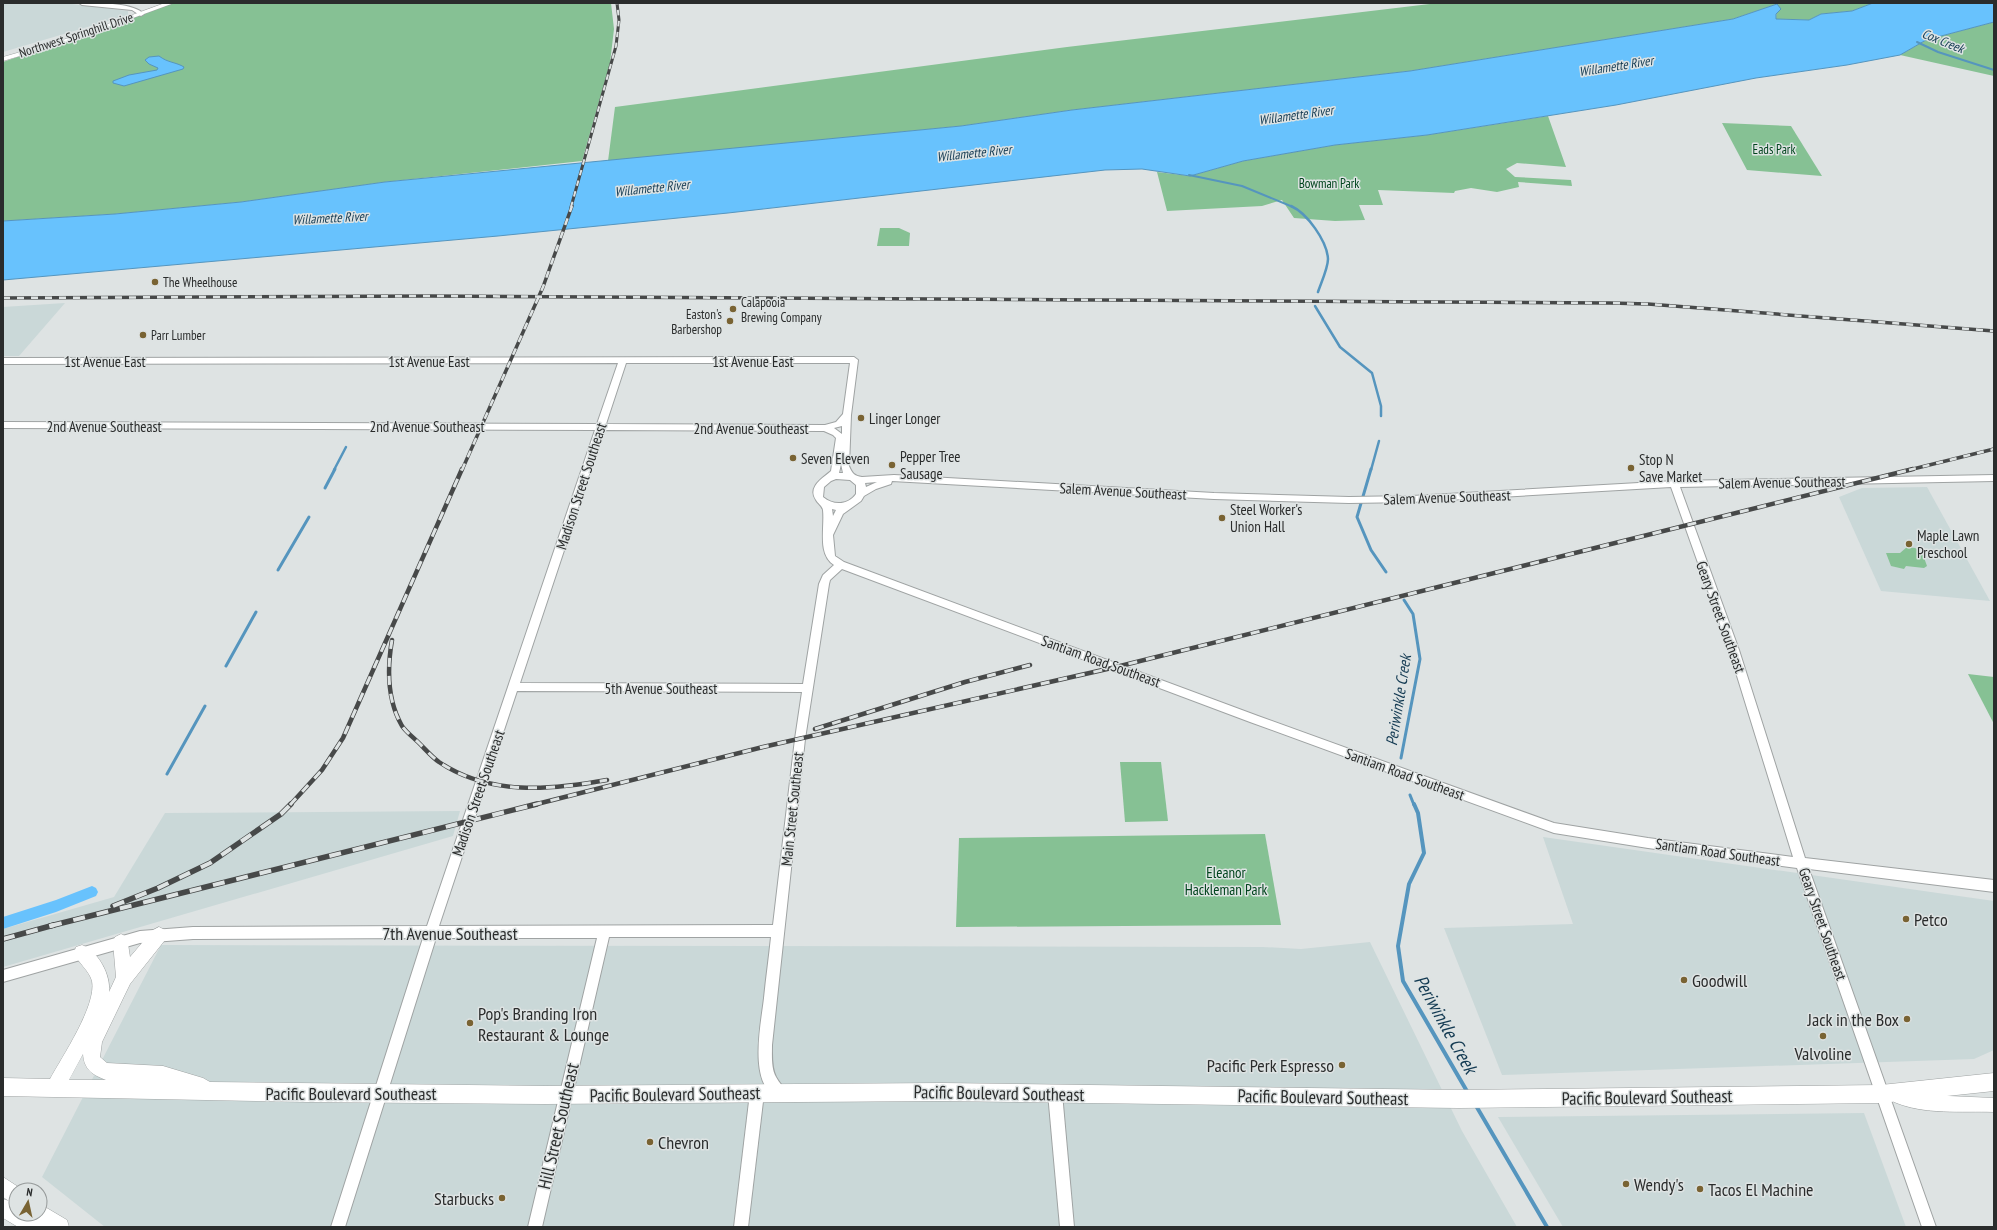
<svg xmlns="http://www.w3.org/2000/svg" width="1997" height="1230" font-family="'PT Sans Narrow',sans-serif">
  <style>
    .built { fill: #cad8d8 }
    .green { fill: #86c194 }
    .water { fill: #68c2fd; stroke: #5595be }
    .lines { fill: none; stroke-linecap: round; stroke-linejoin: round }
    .stream-far3 { stroke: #5595be; stroke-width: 2 }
    .stream-far2 { stroke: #5595be; stroke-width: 2.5 }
    .stream-far1 { stroke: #5595be; stroke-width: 3 }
    .stream { stroke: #5595be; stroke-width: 4 }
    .canal { fill: #68c2fd; fill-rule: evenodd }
    .secondary-casing { stroke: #9fa3a3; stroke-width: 2 }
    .primary-casing { stroke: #9fa3a3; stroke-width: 1 }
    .highway-casing { stroke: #9fa3a3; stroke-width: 1 }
    .secondary { fill: #fff; fill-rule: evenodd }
    .primary { fill: #fff; fill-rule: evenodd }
    .highway { fill: #fff; fill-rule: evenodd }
    .rail-far3-casing { stroke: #474949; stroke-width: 3 }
    .rail-far2-casing { stroke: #474949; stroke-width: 3.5 }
    .rail-far1-casing { stroke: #474949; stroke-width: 4.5 }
    .rail-casing { stroke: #474949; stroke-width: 5.5 }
    .rail-far3 { stroke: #dee3e3; stroke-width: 2; stroke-dasharray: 5.5; stroke-linecap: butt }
    .rail-far2 { stroke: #dee3e3; stroke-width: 2.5; stroke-dasharray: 7; stroke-linecap: butt }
    .rail-far1 { stroke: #dee3e3; stroke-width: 3; stroke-dasharray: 9; stroke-linecap: butt }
    .rail { stroke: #dee3e3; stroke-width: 4; stroke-dasharray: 12; stroke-linecap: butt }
    .poi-dot { fill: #796333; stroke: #dee3e3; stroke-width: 1.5 }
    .labels { text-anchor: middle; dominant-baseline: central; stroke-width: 3; stroke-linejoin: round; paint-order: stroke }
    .far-street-label { font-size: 13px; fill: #2a2c2c; stroke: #dee3e3 }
    .far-water-label { font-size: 13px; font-style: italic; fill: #133a52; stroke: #dee3e3 }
    .far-park-label { font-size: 13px; fill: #00441d; stroke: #dee3e3 }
    .far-poi-label { font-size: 13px; fill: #2a2c2c; stroke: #dee3e3; text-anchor: start }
    .street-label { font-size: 15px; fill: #2a2c2c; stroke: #dee3e3 }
    .poi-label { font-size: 15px; fill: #2a2c2c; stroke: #dee3e3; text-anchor: start }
    .park-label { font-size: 15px; fill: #00441d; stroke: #dee3e3 }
    .water-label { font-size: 16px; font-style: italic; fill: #133a52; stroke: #dee3e3 }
    .near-poi-label { font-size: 18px; fill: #2a2c2c; stroke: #dee3e3; text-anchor: start }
    .near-street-label { font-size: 18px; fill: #2a2c2c; stroke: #dee3e3 }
    .near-water-label { font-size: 19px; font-style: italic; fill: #133a52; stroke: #dee3e3 }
  </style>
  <rect width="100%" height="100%" fill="#dee3e3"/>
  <!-- built -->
  <g class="built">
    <polygon points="3,3 64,3 128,11 128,15 3,52"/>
    <polygon points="65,303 19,356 3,356 3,307"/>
    <polygon points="1927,487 1990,601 1881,591 1839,497 1862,488"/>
    <polygon points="460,811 453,836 3,967 3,929 114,897 165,813"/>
    <polygon points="1543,837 1994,901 1994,1050 1974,1059 1502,1075 1444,928 1573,924"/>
    <polygon points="1370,942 1462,1131 1517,1227 105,1227 42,1177 161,945 1263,947 1301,949"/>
    <polygon points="1864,1113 1906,1227 1563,1227 1498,1117"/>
  </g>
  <!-- green -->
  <g class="green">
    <polygon points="171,3 611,3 614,29 610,63 582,161 385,182 241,202 115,214 3,221 3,62"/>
    <polygon points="1438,3 1873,3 1852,11 1821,14 1809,20 1776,19 1777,4 1733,19 1410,71 1072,110 961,126 608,161 615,107 1067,47"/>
    <polygon points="1994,22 1994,76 1900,55 1926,40"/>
    <polygon points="1548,116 1566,167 1517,163 1506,169 1515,177 1571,180 1572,186 1518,182 1519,187 1497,192 1471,188 1455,191 1454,193 1378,190 1383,205 1359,205 1365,220 1335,221 1294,218 1282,200 1262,206 1167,211 1157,172 1190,176 1243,161 1335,145 1427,135"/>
    <polygon points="1722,123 1791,126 1822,176 1747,170"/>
    <polygon points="880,228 899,228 910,233 909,246 877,246"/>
    <polygon points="1907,547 1915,548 1922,552 1927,566 1924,568 1906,566 1904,569 1891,566 1886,553 1900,553"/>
    <polygon points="1968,674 1994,677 1994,724"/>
    <polygon points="1120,762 1161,762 1168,821 1125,822"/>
    <polygon points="1265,834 1281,925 956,927 959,838"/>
  </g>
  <!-- water -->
  <g class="water">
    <polygon points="1873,3 1994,3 1994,22 1926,40 1900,55 1847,65 1756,78 1616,105 1427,135 1335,145 1243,161 1190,176 1142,169 1105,170 728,213 498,236 3,280 3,221 115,214 241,202 385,182 961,126 1072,110 1410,71 1733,19 1777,4 1781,9 1776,14 1776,19 1809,20 1821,14 1852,11"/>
    <path d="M159,56C168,63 176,62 184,67L183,69L124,86L113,83V81L129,75L157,70L158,68L149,64L145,60L149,57Z"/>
  </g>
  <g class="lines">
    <!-- stream-far3 -->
    <g class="stream-far3">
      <polyline points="1917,42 1938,52 1994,70"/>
      <polyline points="1189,175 1242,186 1293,207"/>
    </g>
    <!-- stream-far2 -->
    <g class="stream-far2">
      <path d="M1291,206C1307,213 1327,241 1328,259C1328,268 1321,283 1318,292"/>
      <polyline points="1315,306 1340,347 1372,373 1381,406 1381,416"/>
      <polyline points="334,470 346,447"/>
      <polyline points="1371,470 1379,441"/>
    </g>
    <!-- stream-far1 -->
    <g class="stream-far1">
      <polyline points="1371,469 1357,517 1371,550 1386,572"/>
      <polyline points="325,488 335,469"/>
      <polyline points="278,570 309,517"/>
      <polyline points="226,666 256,612"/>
      <polyline points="1401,758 1420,659 1413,614 1404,600"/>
      <polyline points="167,774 205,706"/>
      <polyline points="1410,795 1414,805"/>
    </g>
    <!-- stream -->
    <g class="stream">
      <polyline points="1414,804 1418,813 1424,853 1409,884 1398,946 1403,981 1468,1093"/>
      <polyline points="1475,1104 1547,1227"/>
    </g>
    <!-- canal -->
    <polygon class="canal" points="92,886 96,888 98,892 96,896 56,912 3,929 3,917 56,900"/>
    <defs>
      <g id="secondary">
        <path d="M79,3C96,3 132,2 144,14L141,16L132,10L82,5Z"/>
        <path d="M854,357L858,360L851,415L849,466C852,473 854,476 862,477L894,475L1214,493L1349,497L1412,496L1674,481L1994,475V481L1680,487L1739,650L1805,858L1994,880V892L1809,869L1936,1227H1922L1797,868L1648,848L1554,833L1250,722L842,569L830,580L829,584L805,739L772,1045C772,1055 771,1068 776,1077C779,1083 784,1087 787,1093L785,1098L780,1100C747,1086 761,1025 764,998C766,977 769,957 771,937H609L542,1227H528L597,938H436L345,1227H331L423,938L193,939L140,943L3,982V970L140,931L193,927L427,926L595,430L3,428V422L597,424L618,363L3,364V358ZM626,363H850L843,414L836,422L825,425L606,424ZM842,426V434L834,428ZM604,430L824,431L833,435L836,438L831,471C823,478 807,487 816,500C818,504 822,505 823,510C825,528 817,554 834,565L823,575L819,584L803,684L520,683ZM841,464L843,473H839ZM836,479L850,480L856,485V494C848,505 834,506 823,497L824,487L831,481ZM892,481L1214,499L1349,503L1412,502L1671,487L1729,650L1793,857L1648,838L1554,823L1258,716L844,562L835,556L833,535L843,514L861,501L864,496L876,489L891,484ZM877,482L866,487L865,483ZM832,509L836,510L833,516ZM517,691L802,692L795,739L773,925L439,926Z"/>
        <polygon points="757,1086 762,1088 764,1093 748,1227 734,1227 750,1093 752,1088"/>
        <polygon points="1055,1086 1060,1088 1062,1093 1074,1227 1060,1227 1048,1093 1050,1088"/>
      </g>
      <g id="primary">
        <polygon points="165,3 174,3 73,40 3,61 3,57 69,38"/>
        <path d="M1899,1090L1926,1095L1994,1098V1112C1962,1111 1924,1115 1894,1102L1892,1097L1894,1092Z"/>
      </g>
      <g id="highway">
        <path d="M159,927L165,930L167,935L165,940L130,984L102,1042L100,1057L107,1063L163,1066L203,1078L210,1082L545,1086L942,1083L1459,1090L1881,1085L1994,1073V1091L1881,1103L1459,1108L942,1101L545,1104L308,1102L3,1096V1078L50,1079C62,1057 97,1005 92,981C89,970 78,963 74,953L76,947L82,945C98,951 111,975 109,992L116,977L113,942L115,937L121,934L127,937L130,957L153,930ZM83,1054C84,1070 93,1075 106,1080H69Z"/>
        <polygon points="3,1177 23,1190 16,1190 16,1204 11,1202 16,1205 16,1214 40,1214 40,1204 67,1220 69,1227 18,1227 3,1218 3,1199 9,1201 3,1197"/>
      </g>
    </defs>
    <!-- secondary casing -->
    <use href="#secondary" class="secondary-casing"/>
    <!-- primary casing -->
    <use href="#primary" class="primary-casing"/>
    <!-- highway casing -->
    <use href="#highway" class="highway-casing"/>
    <!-- secondary -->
    <use href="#secondary" class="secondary"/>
    <!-- primary -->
    <use href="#primary" class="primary"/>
    <!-- highway -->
    <use href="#highway" class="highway"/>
    <defs>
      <polyline id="rail-far3" points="571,207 616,46 619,20 617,3"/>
      <g id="rail-far2">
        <polyline points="3,298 430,296 1610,303 1648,304 1994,331"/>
        <polyline points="462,470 543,287 572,206"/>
        <polyline points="1909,470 1994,449"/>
      </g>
      <g id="rail-far1">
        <path d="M392,640C387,669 387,700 402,726C407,733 414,738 419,743C426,750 432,757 439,762C489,796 551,790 607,780"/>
        <polyline points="815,729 965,682 1030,665"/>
        <polyline points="290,805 322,770 343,738 462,469"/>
        <polyline points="533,805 763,747 1116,667 1913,469"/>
      </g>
      <g id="rail">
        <polyline points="113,906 158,888 210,863 281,814 291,804"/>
        <polyline points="50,926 537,804"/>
        <polyline points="3,939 54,925"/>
      </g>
    </defs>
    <!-- rail-far3 casing -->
    <use href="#rail-far3" class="rail-far3-casing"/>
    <!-- rail-far2 casing -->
    <use href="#rail-far2" class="rail-far2-casing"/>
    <!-- rail-far1 casing -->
    <use href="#rail-far1" class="rail-far1-casing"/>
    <!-- rail casing -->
    <use href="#rail" class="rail-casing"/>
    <!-- rail-far3 -->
    <use href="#rail-far3" class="rail-far3"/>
    <!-- rail-far2 -->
    <use href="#rail-far2" class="rail-far2"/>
    <!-- rail-far1 -->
    <use href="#rail-far1" class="rail-far1"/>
    <!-- rail -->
    <use href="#rail" class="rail"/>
  </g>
  <!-- markers -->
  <g class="poi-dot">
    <circle cx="155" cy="282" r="4"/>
    <circle cx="733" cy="309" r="4"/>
    <circle cx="730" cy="321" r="4"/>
    <circle cx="143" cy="335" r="4"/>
    <circle cx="861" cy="418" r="4"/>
    <circle cx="793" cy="458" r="4"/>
    <circle cx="892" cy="465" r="4"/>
    <circle cx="1631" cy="468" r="4"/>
    <circle cx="1222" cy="518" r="4"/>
    <circle cx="1909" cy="544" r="4"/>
    <circle cx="1906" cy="919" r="4"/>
    <circle cx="1684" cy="980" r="4"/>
    <circle cx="1907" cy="1019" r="4"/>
    <circle cx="470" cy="1023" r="4"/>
    <circle cx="1823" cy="1036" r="4"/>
    <circle cx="1342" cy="1065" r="4"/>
    <circle cx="650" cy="1142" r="4"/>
    <circle cx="1626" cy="1184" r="4"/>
    <circle cx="1700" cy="1189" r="4"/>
    <circle cx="502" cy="1198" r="4"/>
  </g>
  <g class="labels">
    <!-- far-street labels -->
    <g class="far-street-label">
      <text transform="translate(76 35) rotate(-18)">Northwest Springhill Drive</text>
    </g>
    <!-- far-water labels -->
    <g class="far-water-label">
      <text transform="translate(1943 41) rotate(22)">Cox Creek</text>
      <text transform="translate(1616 66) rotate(-9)">Willamette River</text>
      <text transform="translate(1296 115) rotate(-8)">Willamette River</text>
      <text transform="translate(974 153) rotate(-6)">Willamette River</text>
      <text transform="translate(652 188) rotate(-6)">Willamette River</text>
      <text transform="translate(330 218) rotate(-3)">Willamette River</text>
    </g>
    <!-- far-park labels -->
    <g class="far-park-label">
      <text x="1774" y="149">Eads Park</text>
      <text x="1329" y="183">Bowman Park</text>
    </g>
    <!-- far-poi labels -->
    <g class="far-poi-label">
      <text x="163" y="282">The Wheelhouse</text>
      <text x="741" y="302">Calapooia<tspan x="741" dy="15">Brewing Company</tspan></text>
      <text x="722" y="314" text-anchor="end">Easton's<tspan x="722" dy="15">Barbershop</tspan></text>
      <text x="151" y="335">Parr Lumber</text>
    </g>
    <!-- street labels -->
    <g class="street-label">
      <text x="105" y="361">1st Avenue East</text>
      <text x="429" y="361">1st Avenue East</text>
      <text x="753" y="361">1st Avenue East</text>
      <text x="104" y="426">2nd Avenue Southeast</text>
      <text x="427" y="426">2nd Avenue Southeast</text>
      <text x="751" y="428">2nd Avenue Southeast</text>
      <text transform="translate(1782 482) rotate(-1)">Salem Avenue Southeast</text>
      <text transform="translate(581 486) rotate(-72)">Madison Street Southeast</text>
      <text transform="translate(1123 491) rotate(3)">Salem Avenue Southeast</text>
      <text transform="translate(1447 497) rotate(-2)">Salem Avenue Southeast</text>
      <text transform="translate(1721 617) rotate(70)">Geary Street Southeast</text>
      <text transform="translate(1101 661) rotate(20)">Santiam Road Southeast</text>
      <text x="661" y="688">5th Avenue Southeast</text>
      <text transform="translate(1405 774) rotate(20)">Santiam Road Southeast</text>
      <text transform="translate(478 793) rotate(-71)">Madison Street Southeast</text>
      <text transform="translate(792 809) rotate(-84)">Main Street Southeast</text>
      <text transform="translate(1718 852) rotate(8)">Santiam Road Southeast</text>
      <text transform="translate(1823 924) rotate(71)">Geary Street Southeast</text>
    </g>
    <!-- poi labels -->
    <g class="poi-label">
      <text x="869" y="418">Linger Longer</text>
      <text x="900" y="456">Pepper Tree<tspan x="900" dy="17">Sausage</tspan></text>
      <text x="801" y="458">Seven Eleven</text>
      <text x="1639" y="459">Stop N<tspan x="1639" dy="17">Save Market</tspan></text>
      <text x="1230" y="509">Steel Worker's<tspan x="1230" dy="17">Union Hall</tspan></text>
      <text x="1917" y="535">Maple Lawn<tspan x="1917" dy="17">Preschool</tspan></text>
    </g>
    <!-- park labels -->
    <g class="park-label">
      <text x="1226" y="872">Eleanor<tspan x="1226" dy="17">Hackleman Park</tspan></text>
    </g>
    <!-- water labels -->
    <g class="water-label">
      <text transform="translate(1398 700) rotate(-81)">Periwinkle Creek</text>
    </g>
    <!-- near-poi labels -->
    <g class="near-poi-label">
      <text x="1914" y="919">Petco</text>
      <text x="1692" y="980">Goodwill</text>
      <text x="478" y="1013">Pop's Branding Iron<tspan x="478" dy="21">Restaurant &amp; Lounge</tspan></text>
      <text x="1899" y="1019" text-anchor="end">Jack in the Box</text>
      <text x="1823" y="1053" text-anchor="middle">Valvoline</text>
      <text x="1334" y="1065" text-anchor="end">Pacific Perk Espresso</text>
      <text x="658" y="1142">Chevron</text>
      <text x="1634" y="1184">Wendy's</text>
      <text x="1708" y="1189">Tacos El Machine</text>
      <text x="494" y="1198" text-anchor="end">Starbucks</text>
    </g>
    <!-- near-street labels -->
    <g class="near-street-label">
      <text x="450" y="933">7th Avenue Southeast</text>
      <text x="351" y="1093">Pacific Boulevard Southeast</text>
      <text transform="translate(999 1093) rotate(1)">Pacific Boulevard Southeast</text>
      <text transform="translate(675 1094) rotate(-1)">Pacific Boulevard Southeast</text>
      <text transform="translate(1323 1097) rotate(1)">Pacific Boulevard Southeast</text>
      <text transform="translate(1647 1097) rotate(-1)">Pacific Boulevard Southeast</text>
      <text transform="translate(558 1126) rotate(-77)">Hill Street Southeast</text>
    </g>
    <!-- near-water labels -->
    <g class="near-water-label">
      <text transform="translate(1446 1024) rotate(61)">Periwinkle Creek</text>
    </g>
  </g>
  <!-- border -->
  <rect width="1997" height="1230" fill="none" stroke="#2a2c2c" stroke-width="8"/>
  <!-- north arrow -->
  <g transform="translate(28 1202) rotate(9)"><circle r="19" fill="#dee3e3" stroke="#969a9a"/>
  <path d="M0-3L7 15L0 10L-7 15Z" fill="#796333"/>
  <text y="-6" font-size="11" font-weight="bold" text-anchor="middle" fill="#2a2c2c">N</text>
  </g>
</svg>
